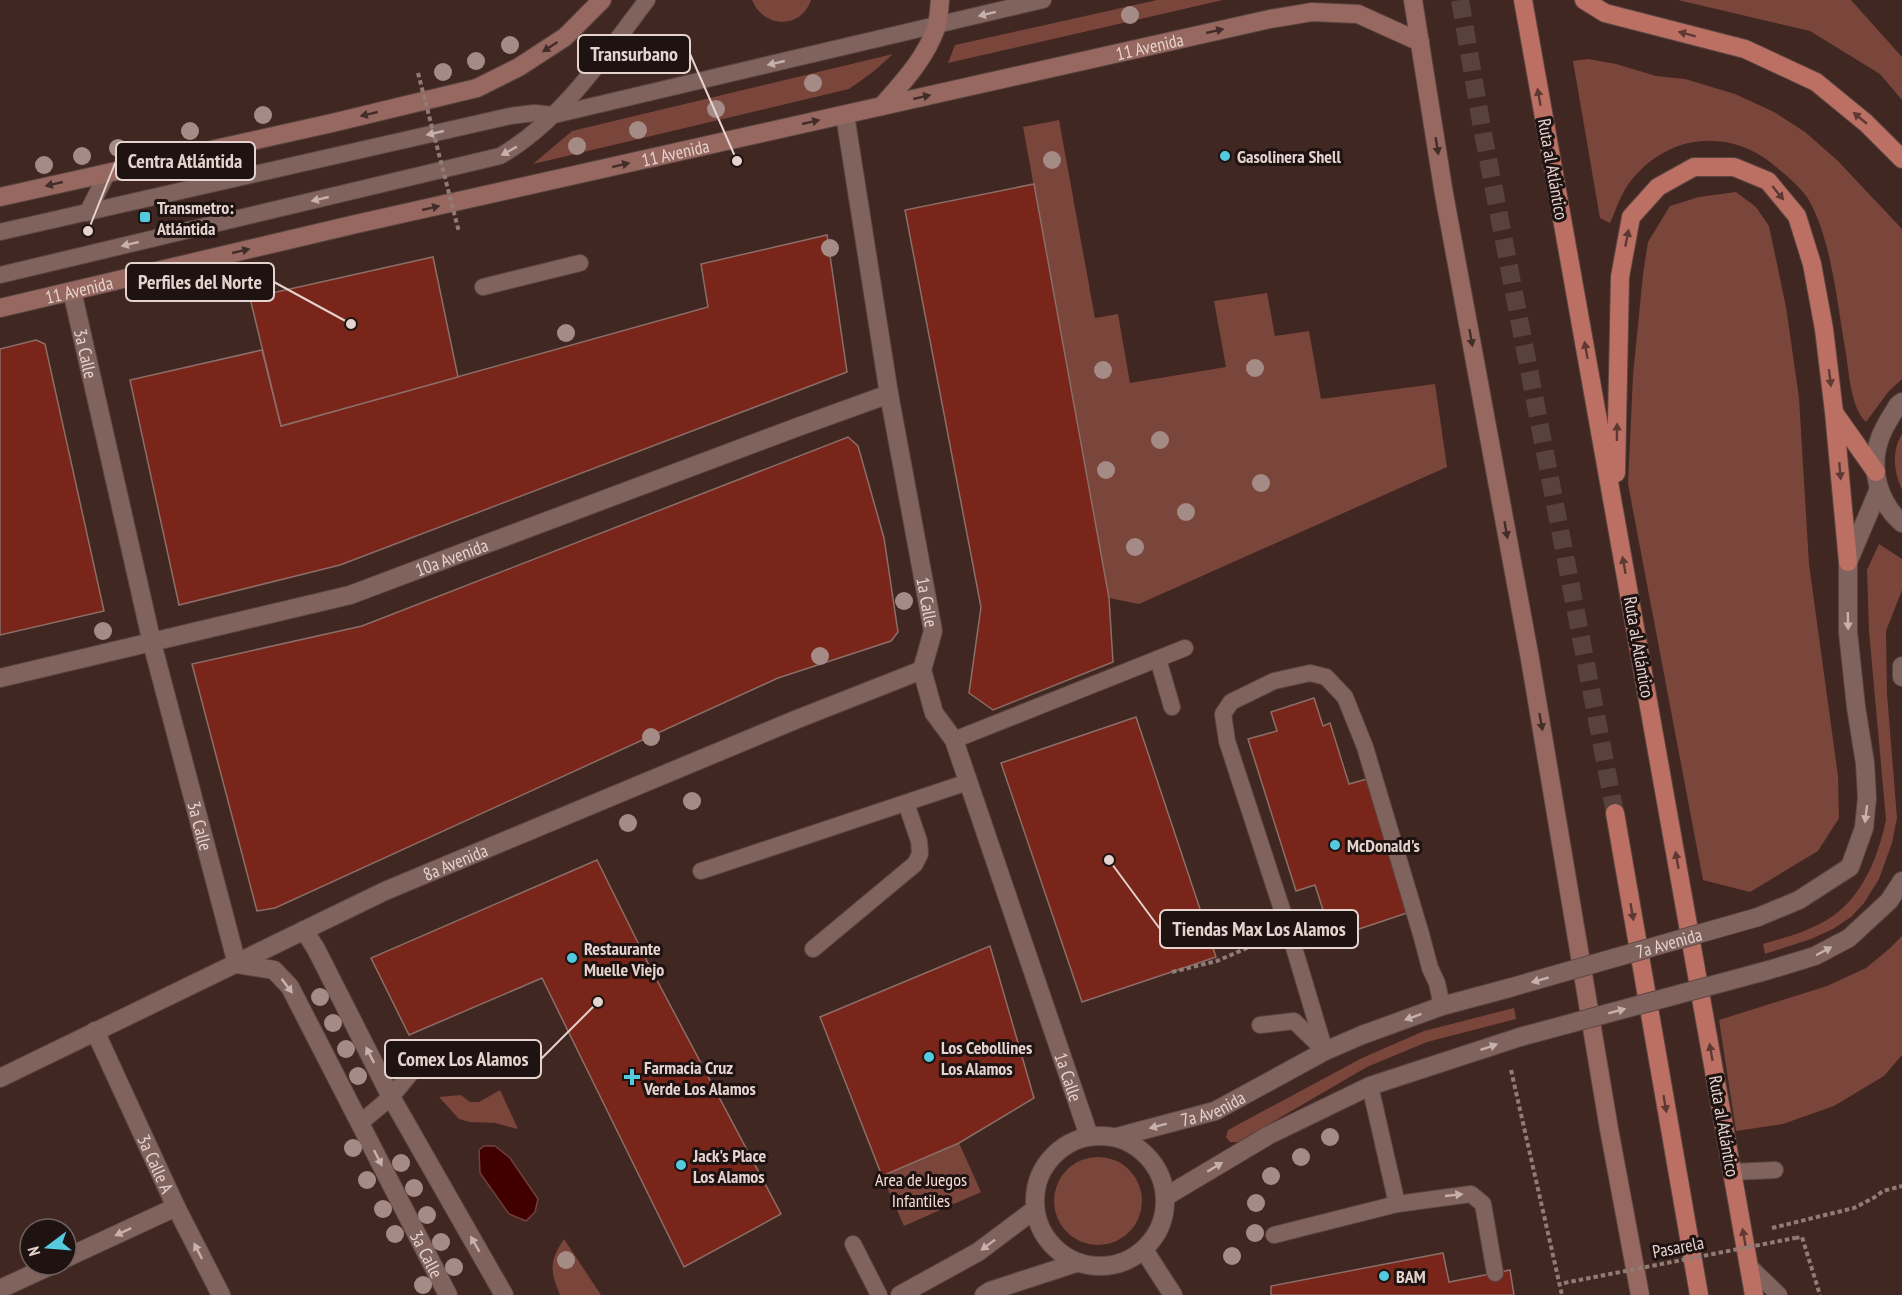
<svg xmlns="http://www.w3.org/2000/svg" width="1902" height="1295" font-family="'PT Sans Narrow',sans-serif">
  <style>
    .green { fill: #7a453b }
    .water { fill: #400000; stroke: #713f3e; stroke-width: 1.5 }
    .building { fill: #7a2519; stroke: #8b6e68; stroke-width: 1.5 }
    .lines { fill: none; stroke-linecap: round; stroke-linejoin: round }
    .trunk-tunnel { stroke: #59413c; stroke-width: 18; stroke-dasharray: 18 9; stroke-linecap: butt }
    .service-casing { stroke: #5b4642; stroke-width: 18 }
    .minor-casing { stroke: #5b4642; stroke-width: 20 }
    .secondary-casing { stroke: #5b4642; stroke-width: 20 }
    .trunk-casing { stroke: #5b4642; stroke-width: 20 }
    .path { stroke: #907b76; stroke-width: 4; stroke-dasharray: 4.5 3; stroke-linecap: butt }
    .service { stroke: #81635e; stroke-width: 16 }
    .minor { stroke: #81635e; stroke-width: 18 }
    .secondary { stroke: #976860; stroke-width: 18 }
    .trunk { stroke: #bc7063; stroke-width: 18 }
    .minor-bridge-casing { stroke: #5b4642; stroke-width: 20; stroke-linecap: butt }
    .path-bridge { stroke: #907b76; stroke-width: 4; stroke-dasharray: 4.5 3; stroke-linecap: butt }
    .minor-bridge { stroke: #81635e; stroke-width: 18 }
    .tree { fill: #a58b86 }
    .oneway { fill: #c6b1ad }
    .oneway2 { fill: #432d29 }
    .oneway3 { fill: #5e3832 }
    .poi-dot { fill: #55cade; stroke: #1f1311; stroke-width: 2 }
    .labels { text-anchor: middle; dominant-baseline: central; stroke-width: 6; stroke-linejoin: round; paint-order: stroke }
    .street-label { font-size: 18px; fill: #e4d3cf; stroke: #1f1311 }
    .poi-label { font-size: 18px; font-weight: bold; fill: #e4d3cf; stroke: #1f1311; text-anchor: start }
    .park-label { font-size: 18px; fill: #f8ddd8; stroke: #1f1311 }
    .leader { fill: none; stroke: #e4d3cf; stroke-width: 2 }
    .callout-dot { fill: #e4d3cf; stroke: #1f1311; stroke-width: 2 }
    .callout { fill: #1f1311; stroke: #e4d3cf; stroke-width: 2 }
    .callout-label { font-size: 20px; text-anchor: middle; font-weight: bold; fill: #e4d3cf }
  </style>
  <rect width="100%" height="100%" fill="#402722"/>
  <!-- green -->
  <g class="green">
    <path d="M752,0H811C801,30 763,28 752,0Z"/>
    <polygon points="1157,0 1223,0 948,63 955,45"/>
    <polygon points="1678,0 1851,0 1902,57 1902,100 1880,74 1810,31"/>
    <polygon points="893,54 873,72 849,89 533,164 572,131"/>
    <path d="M1588,59L1616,64L1656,76L1685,79L1735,94L1774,112L1805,132L1837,160L1902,229V379L1889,391L1866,422C1850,407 1849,370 1845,348C1837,302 1832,244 1810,202C1803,189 1787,176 1775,166C1729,127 1667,134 1630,182C1621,193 1616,210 1610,223L1600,218L1573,61Z"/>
    <polygon points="1059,120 1095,318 1118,314 1130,383 1226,367 1214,301 1267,293 1275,336 1309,331 1321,399 1435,384 1447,467 1139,604 1109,598 1023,127"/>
    <polygon points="1736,192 1756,207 1769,226 1786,307 1799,398 1809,564 1838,776 1839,818 1818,851 1750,892 1703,880 1628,484 1633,375 1643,274 1648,242 1670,206 1699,197"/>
    <path d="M1902,434V490C1894,472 1891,452 1902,434Z"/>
    <path d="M1879,544L1902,559V590L1886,631L1887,694L1897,818L1892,843L1879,879L1864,903L1851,917L1833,929L1811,939L1765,954L1763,944C1784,938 1806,932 1825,921C1861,901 1878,858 1886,820L1869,631L1867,570Z"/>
    <polygon points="1902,936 1902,1055 1884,1076 1834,1106 1783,1124 1736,1131 1719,1020 1827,986 1866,968 1889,949"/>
    <polygon points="1514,1008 1516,1019 1427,1042 1367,1067 1238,1142 1230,1142 1226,1137 1228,1130 1362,1058 1424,1031"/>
    <polygon points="500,1090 518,1129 495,1123 470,1122 459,1119 439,1097 461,1095 470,1102 479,1102"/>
    <polygon points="959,1143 981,1192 904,1226 882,1176"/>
    <circle cx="1098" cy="1201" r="44"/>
    <path d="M564,1239L601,1295H560C550,1271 549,1261 564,1239Z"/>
  </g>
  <!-- water -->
  <polygon class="water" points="484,1146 495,1146 510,1158 538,1199 535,1212 526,1221 509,1214 480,1173 479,1150"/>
  <!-- building -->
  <g class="building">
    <polygon points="1034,184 1109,598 1113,662 993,710 969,693 981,607 905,210"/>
    <polygon points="827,235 847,372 340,565 179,605 130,380 262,350 281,426 708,307 701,264"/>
    <polygon points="433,257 458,377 281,426 250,298"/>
    <polygon points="36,340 45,344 104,611 0,635 0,349"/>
    <polygon points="848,437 858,446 884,538 898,632 891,641 778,678 275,908 257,911 192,664 362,626"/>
    <polygon points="1314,698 1323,726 1330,723 1349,784 1367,779 1410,912 1332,938 1315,885 1296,891 1248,739 1277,731 1271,712"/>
    <polygon points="1136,717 1216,957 1082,1002 1001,763"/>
    <polygon points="597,860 651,969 781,1214 684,1267 542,978 409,1035 371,958"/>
    <polygon points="990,946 1034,1098 959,1143 882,1176 820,1017"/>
    <polygon points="1443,1253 1449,1282 1510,1270 1514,1295 1271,1295 1271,1286"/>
  </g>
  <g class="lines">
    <!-- trunk-tunnel -->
    <polyline class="trunk-tunnel" points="1460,0 1482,128 1615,813"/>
    <defs>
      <g id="service">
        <polyline points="87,213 108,172"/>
        <polyline points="0,232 510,116 534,113 554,115 1043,0"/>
        <path d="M0,275L500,156C561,121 605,55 647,0"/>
        <polyline points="483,287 580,263"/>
        <polyline points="1158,659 1172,707"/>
        <polyline points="954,740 1185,648"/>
        <polyline points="701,871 968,782"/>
        <polyline points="813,949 915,864 920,854 919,841 906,803"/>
        <polyline points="1260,1025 1294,1021 1322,1048"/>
        <polyline points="1325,1051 1289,931 1227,741 1223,714 1231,702 1274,681 1310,673 1326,677 1345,697 1365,747 1421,934 1430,968 1437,983 1442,1006"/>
        <polyline points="1370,1086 1397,1204"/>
        <polyline points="360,1123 391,1097 416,1067 442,1056"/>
        <polyline points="1732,1172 1775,1170"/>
        <polyline points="1274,1235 1397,1204 1471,1194 1483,1204 1495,1273"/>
        <polyline points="853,1244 879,1295"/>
        <polyline points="1749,1266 1779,1295"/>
      </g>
      <g id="minor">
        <path id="s1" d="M845,115L889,394L933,631L922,670L934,713L954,740L1089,1136"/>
        <path id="s2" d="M72,291L152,643L237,964L274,970L290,987L448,1295"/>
        <path d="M1902,402L1898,405C1892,415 1884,426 1880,438C1869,468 1878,502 1902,523"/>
        <polyline points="1902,666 1902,677"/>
        <path id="s3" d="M0,678L350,595L795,428L889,394"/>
        <polyline points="1758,917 1799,900 1850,867 1864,828 1867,798 1865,763 1856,707 1848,632 1848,562 1879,489"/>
        <polyline points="304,930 316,949 391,1097 504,1295"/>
        <polyline points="1769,970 1815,956 1849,938 1889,901 1902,881"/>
        <path id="s4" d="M95,1031L176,1207L221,1295"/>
        <path id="s5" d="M0,1078L385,891L795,720L922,670"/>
        <circle cx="1100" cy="1201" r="65"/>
        <path id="s6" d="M1117,1137L1215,1111L1325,1051L1362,1035L1442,1006L1509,988"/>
        <polyline points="1165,1197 1269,1135 1370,1086 1520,1037"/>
        <polyline points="1144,1250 1173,1295"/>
        <polyline points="66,1258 176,1207"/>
        <polyline points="0,1289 52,1265"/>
        <polyline points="900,1295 978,1252 1034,1210"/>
        <polyline points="984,1295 990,1291 1076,1263"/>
      </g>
      <g id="secondary">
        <polyline points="1413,0 1444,194 1530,659 1609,1129 1640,1295"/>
        <path d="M882,106C903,82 925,59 936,28C939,20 939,9 940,0"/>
        <polyline points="0,197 332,123 477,88 519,67 565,37 602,0"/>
        <path id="s7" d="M0,308L356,224L1270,19L1312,12L1358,14L1420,42"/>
      </g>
      <g id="trunk">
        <polyline points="1523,0 1754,1295"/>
        <polyline points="1584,0 1605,13 1745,49 1816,82 1866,123 1902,159"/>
        <polyline points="1835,414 1876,472"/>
        <polyline points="1616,473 1620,277 1631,217 1658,187 1694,167 1734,167 1768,181 1797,216 1812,264 1824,329 1834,412 1848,562"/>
        <polyline points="1615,813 1699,1295"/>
      </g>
    </defs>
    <!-- service casing -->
    <use href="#service" class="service-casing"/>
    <!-- minor casing -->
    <use href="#minor" class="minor-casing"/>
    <!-- secondary casing -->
    <use href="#secondary" class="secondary-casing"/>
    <!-- trunk casing -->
    <use href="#trunk" class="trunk-casing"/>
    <!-- path -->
    <g class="path">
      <polyline points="1172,972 1217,961 1263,941"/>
      <polyline points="1511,1070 1562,1295"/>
      <polyline points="1772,1228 1854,1208 1875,1197 1883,1191 1902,1186"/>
      <polyline points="1795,1238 1802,1237 1820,1295"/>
    </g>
    <!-- service -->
    <use href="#service" class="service"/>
    <!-- minor -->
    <use href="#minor" class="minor"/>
    <!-- secondary -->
    <use href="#secondary" class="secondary"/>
    <!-- trunk -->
    <use href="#trunk" class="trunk"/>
    <defs>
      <g id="minor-bridge">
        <path id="s8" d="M1509,988L1758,917"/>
        <polyline points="1520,1037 1769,970"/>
      </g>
    </defs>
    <!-- minor-bridge casing -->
    <use href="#minor-bridge" class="minor-bridge-casing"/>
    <!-- path-bridge -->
    <g class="path-bridge">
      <polyline points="418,73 459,232"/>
      <polyline points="1564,1283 1795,1238"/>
    </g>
    <!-- minor-bridge -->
    <use href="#minor-bridge" class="minor-bridge"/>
  </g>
  <!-- trees -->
  <g class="tree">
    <circle cx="1130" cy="15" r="9"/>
    <circle cx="510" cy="45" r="9"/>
    <circle cx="476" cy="61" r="9"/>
    <circle cx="443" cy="72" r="9"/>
    <circle cx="813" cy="83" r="9"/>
    <circle cx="716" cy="109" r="9"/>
    <circle cx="263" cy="115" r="9"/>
    <circle cx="638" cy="130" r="9"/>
    <circle cx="190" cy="131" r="9"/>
    <circle cx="577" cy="146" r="9"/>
    <circle cx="118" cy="148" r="9"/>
    <circle cx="82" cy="156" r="9"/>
    <circle cx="1052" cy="160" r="9"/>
    <circle cx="44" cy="165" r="9"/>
    <circle cx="830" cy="248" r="9"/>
    <circle cx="566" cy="333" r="9"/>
    <circle cx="1255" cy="368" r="9"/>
    <circle cx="1103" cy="370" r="9"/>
    <circle cx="1160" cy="440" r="9"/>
    <circle cx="1106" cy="470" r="9"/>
    <circle cx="1261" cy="483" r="9"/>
    <circle cx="1186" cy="512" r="9"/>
    <circle cx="1135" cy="547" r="9"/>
    <circle cx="904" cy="601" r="9"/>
    <circle cx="103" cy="631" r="9"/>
    <circle cx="820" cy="656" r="9"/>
    <circle cx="651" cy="737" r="9"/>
    <circle cx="692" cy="801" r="9"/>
    <circle cx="628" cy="823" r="9"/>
    <circle cx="320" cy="997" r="9"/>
    <circle cx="333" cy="1023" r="9"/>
    <circle cx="346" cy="1049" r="9"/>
    <circle cx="358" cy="1076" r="9"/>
    <circle cx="1330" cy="1137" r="9"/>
    <circle cx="353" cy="1148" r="9"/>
    <circle cx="1301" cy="1157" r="9"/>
    <circle cx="401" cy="1163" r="9"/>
    <circle cx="1271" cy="1176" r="9"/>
    <circle cx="367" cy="1180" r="9"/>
    <circle cx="414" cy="1188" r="9"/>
    <circle cx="1256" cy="1203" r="9"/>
    <circle cx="383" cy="1209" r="9"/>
    <circle cx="427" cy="1215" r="9"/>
    <circle cx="1255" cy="1233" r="9"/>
    <circle cx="395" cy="1234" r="9"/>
    <circle cx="441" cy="1242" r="9"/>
    <circle cx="1232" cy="1256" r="9"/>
    <circle cx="566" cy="1260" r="9"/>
    <circle cx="454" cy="1267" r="9"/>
    <circle cx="423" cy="1285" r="9"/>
  </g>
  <!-- one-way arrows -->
  <defs><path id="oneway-solid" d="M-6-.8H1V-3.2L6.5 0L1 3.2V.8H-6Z" transform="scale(1.5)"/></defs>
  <g class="oneway">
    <use href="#oneway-solid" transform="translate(987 14) rotate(166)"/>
    <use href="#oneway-solid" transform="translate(776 63) rotate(167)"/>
    <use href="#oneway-solid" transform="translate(435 133) rotate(167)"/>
    <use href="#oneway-solid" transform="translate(509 151) rotate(151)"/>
    <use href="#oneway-solid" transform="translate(320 199) rotate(167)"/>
    <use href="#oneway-solid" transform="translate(130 244) rotate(167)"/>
    <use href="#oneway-solid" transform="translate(1848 621) rotate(89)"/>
    <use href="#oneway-solid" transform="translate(1866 814) rotate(97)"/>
    <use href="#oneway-solid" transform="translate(1824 951) rotate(-28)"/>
    <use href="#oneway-solid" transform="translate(1540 980) rotate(164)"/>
    <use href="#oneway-solid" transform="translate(287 986) rotate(53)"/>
    <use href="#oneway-solid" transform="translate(1617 1011) rotate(-15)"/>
    <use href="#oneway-solid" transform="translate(1413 1017) rotate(160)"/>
    <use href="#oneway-solid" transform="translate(1489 1047) rotate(-19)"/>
    <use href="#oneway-solid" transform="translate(370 1055) rotate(-117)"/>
    <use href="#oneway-solid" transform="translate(1158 1126) rotate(165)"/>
    <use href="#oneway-solid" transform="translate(378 1158) rotate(63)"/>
    <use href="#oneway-solid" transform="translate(1215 1167) rotate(-31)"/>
    <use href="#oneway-solid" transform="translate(1454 1195) rotate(-6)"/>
    <use href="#oneway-solid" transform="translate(123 1232) rotate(155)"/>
    <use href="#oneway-solid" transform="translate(475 1244) rotate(-120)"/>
    <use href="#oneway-solid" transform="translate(988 1245) rotate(143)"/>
    <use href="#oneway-solid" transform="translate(198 1251) rotate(-117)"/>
  </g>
  <g class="oneway2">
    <use href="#oneway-solid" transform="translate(1215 31) rotate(-13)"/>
    <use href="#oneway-solid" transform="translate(550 47) rotate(147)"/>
    <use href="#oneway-solid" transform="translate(922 97) rotate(-13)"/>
    <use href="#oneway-solid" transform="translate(369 114) rotate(167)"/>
    <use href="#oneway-solid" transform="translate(811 122) rotate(-13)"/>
    <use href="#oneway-solid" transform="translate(1437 146) rotate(81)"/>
    <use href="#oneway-solid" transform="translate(621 165) rotate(-13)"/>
    <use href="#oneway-solid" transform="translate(54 184) rotate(167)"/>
    <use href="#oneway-solid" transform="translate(431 208) rotate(-13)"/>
    <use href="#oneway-solid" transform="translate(241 251) rotate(-13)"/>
    <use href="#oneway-solid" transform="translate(1471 338) rotate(80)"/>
    <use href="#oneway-solid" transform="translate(1506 530) rotate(80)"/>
    <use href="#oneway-solid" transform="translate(1541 722) rotate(80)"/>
  </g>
  <g class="oneway3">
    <use href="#oneway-solid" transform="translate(1687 34) rotate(-165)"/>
    <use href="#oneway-solid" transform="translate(1539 97) rotate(-100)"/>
    <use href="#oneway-solid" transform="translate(1860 118) rotate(-140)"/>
    <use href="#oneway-solid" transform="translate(1778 193) rotate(51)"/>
    <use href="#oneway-solid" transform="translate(1627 238) rotate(-79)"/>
    <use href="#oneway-solid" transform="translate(1586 350) rotate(-100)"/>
    <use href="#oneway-solid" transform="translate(1830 378) rotate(83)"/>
    <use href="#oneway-solid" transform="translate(1617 432) rotate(-89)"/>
    <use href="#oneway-solid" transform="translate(1840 471) rotate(85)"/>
    <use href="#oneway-solid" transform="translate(1624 565) rotate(-100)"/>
    <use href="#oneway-solid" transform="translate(1677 860) rotate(-100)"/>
    <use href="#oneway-solid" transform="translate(1632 912) rotate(80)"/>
    <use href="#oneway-solid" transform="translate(1711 1052) rotate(-100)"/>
    <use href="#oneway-solid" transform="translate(1665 1104) rotate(80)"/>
    <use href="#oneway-solid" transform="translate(1744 1237) rotate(-100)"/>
  </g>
  <!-- markers -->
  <g class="poi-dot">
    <circle cx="1225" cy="156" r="6"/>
    <rect x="139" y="211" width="12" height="12" rx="3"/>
    <circle cx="1335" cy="845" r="6"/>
    <circle cx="572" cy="958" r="6"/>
    <circle cx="929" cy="1057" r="6"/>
    <path d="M629 1068h6v6h6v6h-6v6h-6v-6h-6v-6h6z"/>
    <circle cx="681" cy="1165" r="6"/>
    <circle cx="1384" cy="1276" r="6"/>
  </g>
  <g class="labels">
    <!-- street labels -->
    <g class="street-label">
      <text stroke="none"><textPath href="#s7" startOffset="1179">11 Avenida</textPath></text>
      <text stroke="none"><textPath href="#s7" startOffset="693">11 Avenida</textPath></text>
      <text transform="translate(1553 169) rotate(80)">Ruta al Atlántico</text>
      <text stroke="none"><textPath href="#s7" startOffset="81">11 Avenida</textPath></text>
      <text stroke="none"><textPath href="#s2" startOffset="64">3a Calle</textPath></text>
      <text stroke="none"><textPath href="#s3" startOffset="468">10a Avenida</textPath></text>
      <text stroke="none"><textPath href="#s1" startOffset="494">1a Calle</textPath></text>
      <text transform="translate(1639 647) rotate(80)">Ruta al Atlántico</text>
      <text stroke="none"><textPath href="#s2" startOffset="550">3a Calle</textPath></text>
      <text stroke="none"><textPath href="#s5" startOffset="504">8a Avenida</textPath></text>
      <text stroke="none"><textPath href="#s8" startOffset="166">7a Avenida</textPath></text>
      <text stroke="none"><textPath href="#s1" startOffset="998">1a Calle</textPath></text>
      <text stroke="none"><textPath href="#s6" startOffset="100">7a Avenida</textPath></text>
      <text transform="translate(1724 1126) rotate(80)">Ruta al Atlántico</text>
      <text stroke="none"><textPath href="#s4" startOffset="146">3a Calle A</textPath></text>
      <text transform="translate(1678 1247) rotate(-11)">Pasarela</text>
      <text stroke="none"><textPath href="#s2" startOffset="1054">3a Calle</textPath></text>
    </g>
    <!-- poi labels -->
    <g class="poi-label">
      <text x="1237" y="156">Gasolinera Shell</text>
      <text x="157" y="207">Transmetro:<tspan x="157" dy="21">Atlántida</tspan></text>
      <text x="1347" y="845">McDonald's</text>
      <text x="584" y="948">Restaurante<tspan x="584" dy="21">Muelle Viejo</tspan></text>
      <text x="941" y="1047">Los Cebollines<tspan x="941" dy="21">Los Alamos</tspan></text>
      <text x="644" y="1067">Farmacia Cruz<tspan x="644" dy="21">Verde Los Alamos</tspan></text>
      <text x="693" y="1155">Jack's Place<tspan x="693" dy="21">Los Alamos</tspan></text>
      <text x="1396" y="1276">BAM</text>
    </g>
    <!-- park labels -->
    <g class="park-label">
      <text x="921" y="1179">Area de Juegos<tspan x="921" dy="21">Infantiles</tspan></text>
    </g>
  </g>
  <!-- callouts -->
  <path class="leader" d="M737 161L690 54M88 231L116 161M351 324L274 282M1109 860L1160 929M598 1002L541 1059"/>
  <g class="callout-dot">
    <circle cx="737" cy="161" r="6"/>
    <circle cx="88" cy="231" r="6"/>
    <circle cx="351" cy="324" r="6"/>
    <circle cx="1109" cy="860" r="6"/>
    <circle cx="598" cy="1002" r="6"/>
  </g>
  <g class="callout">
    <rect x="578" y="35" width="112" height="38" rx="6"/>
    <rect x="116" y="142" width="139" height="38" rx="6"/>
    <rect x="126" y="263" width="148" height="38" rx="6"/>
    <rect x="1160" y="910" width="198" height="38" rx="6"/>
    <rect x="385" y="1040" width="156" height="38" rx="6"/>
  </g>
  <g class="callout-label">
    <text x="634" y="61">Transurbano</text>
    <text x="185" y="168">Centra Atlántida</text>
    <text x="200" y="289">Perfiles del Norte</text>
    <text x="1259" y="936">Tiendas Max Los Alamos</text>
    <text x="463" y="1066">Comex Los Alamos</text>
  </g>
  <!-- north arrow -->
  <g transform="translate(48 1247) rotate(254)"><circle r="28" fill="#1f1311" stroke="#6e605d" stroke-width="1.5"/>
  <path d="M0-4.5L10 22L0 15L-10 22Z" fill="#55cade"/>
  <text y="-9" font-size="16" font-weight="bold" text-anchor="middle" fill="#e4d3cf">N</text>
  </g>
</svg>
